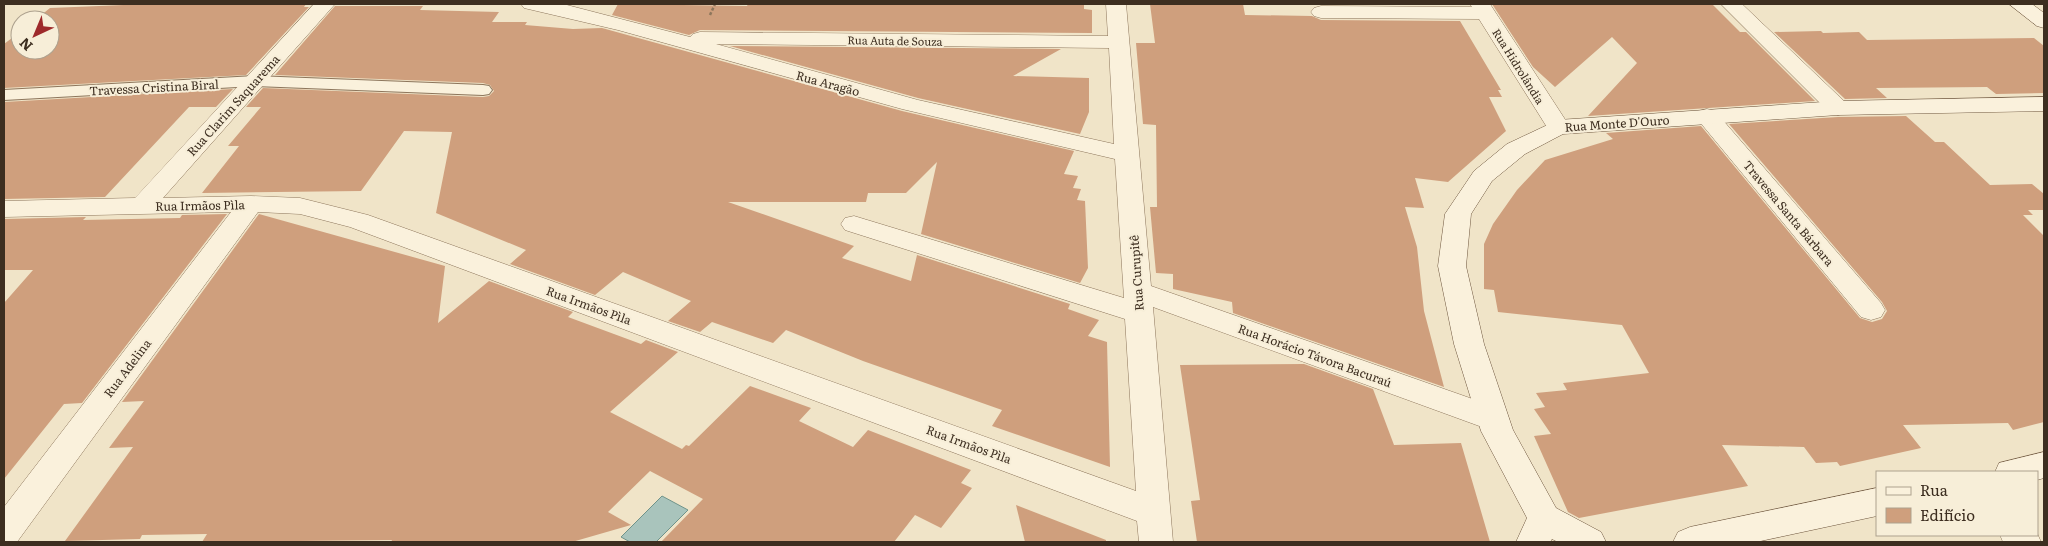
<svg xmlns="http://www.w3.org/2000/svg" width="2048" height="546" font-family="Literata,serif">
  <style>
    .water { fill: #a9c4bc; stroke: #6f938a }
    .building { fill: #cf9f7d }
    .lines { fill: none; stroke-linecap: round; stroke-linejoin: round }
    .lane-casing { stroke: #8d765c; stroke-width: 2 }
    .street-casing { stroke: #8d765c; stroke-width: 1 }
    .secondary-casing { stroke: #6f573f; stroke-width: 1 }
    .path { stroke: #8d765c; stroke-width: 2.5; stroke-dasharray: 3 2; stroke-linecap: butt }
    .lane { fill: #faf1dc; fill-rule: evenodd }
    .street { fill: #faf1dc; fill-rule: evenodd }
    .secondary { fill: #faf1dc; fill-rule: evenodd }
    .labels { text-anchor: middle; dominant-baseline: central; stroke-width: 4; stroke-linejoin: round; paint-order: stroke }
    .far-street-label { font-size: 11px; fill: #3d2e20; stroke: #f7eed8 }
    .street-label { font-size: 12px; fill: #3d2e20; stroke: #f7eed8 }
  </style>
  <rect width="100%" height="100%" fill="#f0e4c8"/>
  <!-- water -->
  <polygon class="water" points="662,496 688,510 656,542 630,542 621,537"/>
  <!-- building -->
  <g class="building">
    <polygon points="148,4 306,4 304,7 309,7 246,75 4,88 4,44 20,32 20,50 50,50 50,20 35,20 50,8"/>
    <polygon points="618,4 747,6 748,4 1084,4 1084,9 1092,10 1092,33 700,30 689,35 612,15"/>
    <polygon points="1150,4 1243,4 1245,15 1312,16 1321,20 1460,21 1501,90 1498,90 1502,97 1489,97 1506,131 1448,182 1415,178 1424,208 1405,207 1417,247 1424,311 1444,387 1233,313 1232,302 1173,289 1173,274 1156,273 1150,207 1157,207 1156,125 1143,124 1136,43 1155,43"/>
    <polygon points="1492,4 1712,4 1740,32 1746,32 1815,101 1588,116 1637,63 1612,37 1555,87 1533,67"/>
    <polygon points="335,6 423,6 420,10 499,12 492,22 527,22 525,25 573,29 602,28 902,111 1074,151 1064,174 1078,176 1073,188 1081,189 1077,200 1085,201 1088,268 1080,283 921,234 937,162 906,193 868,193 866,202 728,202 854,246 842,258 911,281 917,255 1070,304 1068,309 1099,320 1088,336 1107,342 1110,467 992,426 1002,410 863,361 786,330 773,343 712,322 700,332 668,321 691,301 623,272 595,295 510,264 526,250 436,213 452,132 404,131 361,191 202,193 239,146 228,146 261,107 246,107 263,88 483,97 489,96 494,91 490,85 483,83 275,75"/>
    <polygon points="1821,31 1823,33 1859,32 1867,40 2034,38 2044,46 2044,93 1996,94 1987,87 1876,88 1887,98 1845,99 1774,32"/>
    <polygon points="730,46 1061,49 1013,76 1089,78 1089,112 1080,134 918,98"/>
    <polygon points="233,89 216,107 189,107 105,197 4,199 4,102"/>
    <polygon points="1906,116 1935,142 1944,142 1990,185 2032,184 2044,194 2044,210 2028,210 2033,215 2023,215 2044,236 2044,422 2013,430 2008,423 1903,425 1921,448 1840,466 1837,462 1816,463 1804,447 1722,445 1748,486 1579,518 1568,512 1534,436 1551,434 1534,409 1545,407 1536,393 1567,390 1563,383 1649,373 1622,325 1498,312 1494,290 1484,289 1484,244 1493,224 1517,190 1545,160 1613,139 1606,133 1701,126 1860,318 1872,322 1882,319 1887,311 1882,302 1729,124 1838,117"/>
    <polygon points="227,214 82,403 64,404 4,479 4,303 33,270 4,270 4,219 86,217 83,220 180,218 182,215"/>
    <polygon points="259,214 445,266 438,323 489,281 573,312 568,317 641,344 646,340 678,352 610,412 682,449 686,445 689,446 750,386 811,408 799,421 853,447 868,430 971,470 961,483 972,488 941,528 915,515 894,542 661,542 703,499 650,471 608,512 631,525 572,542 391,542 392,540 202,542 207,534 142,535 140,539 65,541 133,447 109,448 144,401 122,402"/>
    <polygon points="1304,364 1373,389 1394,445 1461,443 1490,542 1197,542 1191,501 1200,500 1180,365"/>
    <polygon points="1016,505 1106,540 1106,542 1025,542"/>
  </g>
  <g class="lines">
    <defs>
      <polygon id="lane" points="255,76 483,85 489,86 492,90 489,94 483,95 255,86 4,100 4,90"/>
      <g id="street">
        <path d="M314,4H335L163,198L251,196L300,198L368,215L1136,491L1125,319L845,230L841,224L845,218L854,216L1124,298L1115,159L902,109L618,30L524,8L521,4H563L690,37L693,34L700,32L1108,36L1106,4H1126L1151,286L1504,410L1509,419L1504,428L1493,431L1153,307L1173,542H1139L1137,521L350,227L300,214L258,212L17,542H4V507L231,212L4,217V201L135,198ZM716,44L1109,48L1114,144L918,100Z"/>
        <polygon points="1470,4 1490,4 1570,127 1566,132 1558,134 1550,132 1479,19 1321,18 1314,16 1311,12 1314,8 1321,6 1472,7"/>
        <polygon points="1721,4 1742,4 1846,103 1850,108 1846,113 1838,115 1830,113"/>
        <polygon points="1707,109 1715,111 1881,303 1885,310 1881,317 1871,320 1861,317 1699,121 1695,116 1699,111"/>
        <polygon points="2037,533 2041,542 2003,542 2000,535 2037,535"/>
      </g>
      <g id="secondary">
        <polygon points="2009,4 2032,4 2044,13 2044,28 2037,26"/>
        <polygon points="2044,97 2044,111 1838,115 1563,134 1525,154 1492,181 1471,214 1466,266 1484,344 1513,430 1556,508 1601,532 1606,542 1558,542 1552,539 1550,542 1516,542 1527,518 1481,431 1454,344 1438,266 1445,214 1474,171 1507,144 1558,120 1838,101"/>
        <polygon points="2044,452 2044,478 2037,480 2037,472 1995,472 1999,463"/>
        <polygon points="1877,488 1877,516 1756,542 1673,542 1678,532 1690,527"/>
      </g>
    </defs>
    <!-- lane casing -->
    <use href="#lane" class="lane-casing"/>
    <!-- street casing -->
    <use href="#street" class="street-casing"/>
    <!-- secondary casing -->
    <use href="#secondary" class="secondary-casing"/>
    <!-- path -->
    <polyline class="path" points="710,15 715,4"/>
    <!-- lane -->
    <use href="#lane" class="lane"/>
    <!-- street -->
    <use href="#street" class="street"/>
    <!-- secondary -->
    <use href="#secondary" class="secondary"/>
  </g>
  <g class="labels">
    <!-- far-street labels -->
    <g class="far-street-label">
      <text transform="translate(895 40) rotate(1)">Rua Auta de Souza</text>
      <text transform="translate(1519 66) rotate(58)">Rua Hidrolândia</text>
    </g>
    <!-- street labels -->
    <g class="street-label">
      <text transform="translate(828 83) rotate(15)">Rua Aragão</text>
      <text transform="translate(154 87) rotate(-3)">Travessa Cristina Biral</text>
      <text transform="translate(233 105) rotate(-48)">Rua Clarim Saquarema</text>
      <text transform="translate(1617 123) rotate(-4)">Rua Monte D'Ouro</text>
      <text transform="translate(200 205) rotate(-1)">Rua Irmãos Pìla</text>
      <text transform="translate(1789 213) rotate(50)">Travessa Santa Bárbara</text>
      <text transform="translate(1136 273) rotate(-94)">Rua Curupitê</text>
      <text transform="translate(589 305) rotate(20)">Rua Irmãos Pìla</text>
      <text transform="translate(1315 355) rotate(20)">Rua Horácio Távora Bacuraú</text>
      <text transform="translate(127 368) rotate(-53)">Rua Adelina</text>
      <text transform="translate(969 444) rotate(20)">Rua Irmãos Pìla</text>
    </g>
  </g>
  <!-- border -->
  <rect width="2048" height="546" fill="none" stroke="#3d2e20" stroke-width="10"/>
  <!-- legend -->
  <rect x="1876" y="471" width="162" height="65" fill="#f7eed8" stroke="#ada18e"/>
  <rect x="1886" y="487" width="25" height="8" fill="#faf1dc" stroke="#ada18e"/>
  <text x="1920" y="496" font-size="15" fill="#3d2e20">Rua</text>
  <rect x="1886" y="508" width="25" height="15" fill="#cf9f7d" stroke="#ada18e"/>
  <text x="1920" y="521" font-size="15" fill="#3d2e20">Edifício</text>
  <!-- north arrow -->
  <g transform="translate(35 35) rotate(224)"><circle r="24" fill="#f7eed8" stroke="#ada18e"/>
  <path d="M0-4L9 19L0 12L-9 19Z" fill="#9e2a2b"/>
  <text y="-8" font-size="14" font-weight="bold" text-anchor="middle" fill="#3d2e20">N</text>
  </g>
</svg>
